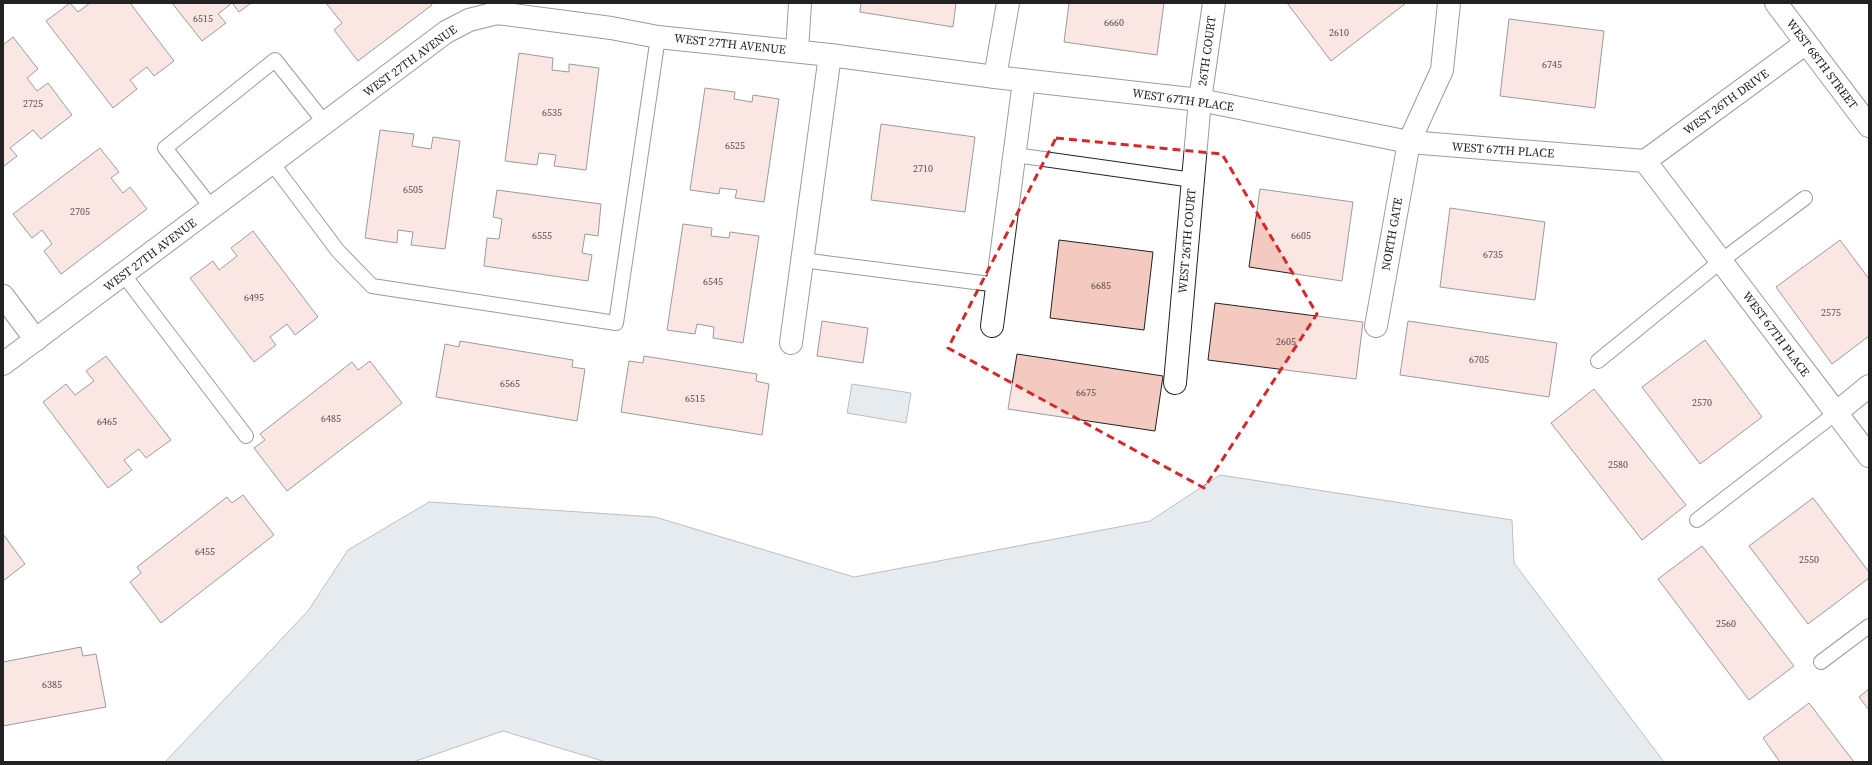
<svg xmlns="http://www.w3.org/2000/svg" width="1872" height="765" font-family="'Source Serif 4',serif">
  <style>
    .water { fill: #c7d3dd; stroke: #6f6f6f }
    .building { fill: #f3c9c0; stroke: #222 }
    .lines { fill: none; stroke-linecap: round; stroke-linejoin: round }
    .service-casing { stroke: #222; stroke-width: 16 }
    .minor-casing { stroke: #222; stroke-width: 24 }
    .secondary-casing { stroke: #222; stroke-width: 24 }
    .service { stroke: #fff; stroke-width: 14 }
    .minor { stroke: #fff; stroke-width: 22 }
    .secondary { stroke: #fff; stroke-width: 22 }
    .marked { fill: none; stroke: #d62828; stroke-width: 3; stroke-dasharray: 8 5; stroke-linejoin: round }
    .labels { text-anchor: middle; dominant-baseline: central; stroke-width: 3; stroke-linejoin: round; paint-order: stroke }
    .number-label { font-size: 10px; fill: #564c4a }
    .street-label { font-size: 12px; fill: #222; stroke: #fff }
  </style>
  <rect width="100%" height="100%" fill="#fff"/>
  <!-- water -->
  <g class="water">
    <polygon points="852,384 911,393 906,423 847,413"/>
    <polygon points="1220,475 1512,520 1514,563 1664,762 606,762 503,731 413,762 165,762 308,611 348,550 429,502 655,517 854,577 1150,521"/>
  </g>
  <!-- building -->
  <g class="building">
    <polygon points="70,3 78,12 90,3 130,3 174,61 154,76 147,67 130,80 137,89 113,108 46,21"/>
    <polygon points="172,3 251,3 239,12 232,3 218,14 226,23 202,41"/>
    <polygon points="326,3 431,3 432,5 358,61 334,30 342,23"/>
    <polygon points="861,3 956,3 953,27 860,12"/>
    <polygon points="1069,3 1164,3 1157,55 1064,42"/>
    <polygon points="1287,3 1406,3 1331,61"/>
    <polygon points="1509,19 1604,31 1595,108 1500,96"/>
    <polygon points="13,37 38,69 27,78 37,91 48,83 72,115 41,139 33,130 10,148 17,156 3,167 3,45"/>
    <polygon points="519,53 553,58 552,70 569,72 569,64 599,68 586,170 554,166 556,155 539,153 537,165 505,161"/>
    <polygon points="705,88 735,92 734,99 752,102 753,95 779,99 764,202 735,198 737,190 720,188 719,194 690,190"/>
    <polygon points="881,124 975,137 965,212 871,200"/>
    <polygon points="380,130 414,134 412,146 431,149 433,137 460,141 445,249 411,245 413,232 398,230 397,243 365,238"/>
    <polygon points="100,148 119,172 111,178 123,193 130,187 147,209 61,274 44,251 52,244 42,230 32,238 13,214"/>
    <polygon points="1260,189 1353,202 1342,281 1249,267"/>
    <polygon points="497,190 601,204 598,236 585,234 582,253 592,255 588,281 484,266 487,238 499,239 502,219 493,217"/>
    <polygon points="1450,208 1545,222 1535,300 1440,287"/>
    <polygon points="683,224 712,228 711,236 729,238 730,232 759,236 743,343 713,338 714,327 697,324 695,334 667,330"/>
    <polygon points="253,231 318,317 295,335 287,324 270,337 276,345 254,362 190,278 213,261 219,270 237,256 231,248"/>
    <polygon points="1059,240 1153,252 1144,330 1050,318"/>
    <polygon points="1840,240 1869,279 1869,336 1832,364 1776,287"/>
    <polygon points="1215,303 1363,322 1356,379 1208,360"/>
    <polygon points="822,321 868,328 863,363 817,356"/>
    <polygon points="1408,321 1557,343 1549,397 1400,375"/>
    <polygon points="1705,340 1762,417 1700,464 1642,387"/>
    <polygon points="460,341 573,360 572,367 585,369 577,421 436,397 445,344 459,347"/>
    <polygon points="1017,354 1163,376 1155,431 1008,409"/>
    <polygon points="106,356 171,440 146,458 139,449 124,460 132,470 108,488 43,402 66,384 75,395 94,381 86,371"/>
    <polygon points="644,356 757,374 756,381 769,384 762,435 621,412 629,361 643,363"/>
    <polygon points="370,361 402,403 287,491 254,448 265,440 260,434 352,362 358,370"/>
    <polygon points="1594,389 1686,505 1642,540 1551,423"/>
    <polygon points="243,495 274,535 161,623 130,582 141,573 137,567 227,497 232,503"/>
    <polygon points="1813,498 1869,572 1869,578 1808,624 1749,546"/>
    <polygon points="3,534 25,564 3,581"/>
    <polygon points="1702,546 1794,666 1749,700 1658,579"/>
    <polygon points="81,647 83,656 96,654 106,707 3,726 3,662"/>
    <polygon points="1869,689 1869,710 1859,697"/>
    <polygon points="1809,703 1854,762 1780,762 1763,738"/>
  </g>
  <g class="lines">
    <defs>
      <g id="service">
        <polyline points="1015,155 1193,180"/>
        <polyline points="272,163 338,251 372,286 616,323 658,37"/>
        <polyline points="212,208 165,148 275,60 325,123"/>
        <polyline points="802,260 998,285"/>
        <polyline points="123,274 246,436"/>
        <polyline points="1598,361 1721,261 1805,198"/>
        <polyline points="1697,520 1836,413"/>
        <polyline points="1821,662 1869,626"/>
      </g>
      <g id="minor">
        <polyline points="797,51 800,3"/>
        <polyline points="995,77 1008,3"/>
        <polyline points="1645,161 1806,43"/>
        <polyline points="3,296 36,340"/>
        <polyline points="992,326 1024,81"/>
        <polyline points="1376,326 1409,142 1442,70 1449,3"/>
        <polyline points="791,343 830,55"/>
        <polyline points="3,364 446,32 469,20 497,13 611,28 658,37 830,55 995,77 1200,100 1409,142 1645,161 1869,456"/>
        <polyline points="1175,383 1200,100 1214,3"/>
        <polyline points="1836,413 1869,386"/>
      </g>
      <polyline id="secondary" points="1776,3 1869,126"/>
    </defs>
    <!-- service casing -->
    <use href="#service" class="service-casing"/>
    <!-- minor casing -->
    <use href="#minor" class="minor-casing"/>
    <!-- secondary casing -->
    <use href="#secondary" class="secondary-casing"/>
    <!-- service -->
    <use href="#service" class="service"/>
    <!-- minor -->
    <use href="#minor" class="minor"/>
    <!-- secondary -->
    <use href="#secondary" class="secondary"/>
  </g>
  <!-- marked area -->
  <path d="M0 0H1872V765H0ZM1056,138L1222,154L1317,314L1204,488L948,348Z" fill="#fff" fill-opacity=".55" fill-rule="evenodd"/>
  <path class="marked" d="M1056,138L1222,154L1317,314L1204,488L948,348Z"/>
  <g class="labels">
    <!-- number labels -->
    <g class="number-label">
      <text x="203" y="18">6515</text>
      <text x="1114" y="22">6660</text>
      <text x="1339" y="32">2610</text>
      <text x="1552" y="64">6745</text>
      <text x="33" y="103">2725</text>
      <text x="552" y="112">6535</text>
      <text x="735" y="145">6525</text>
      <text x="923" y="168">2710</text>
      <text x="413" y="189">6505</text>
      <text x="80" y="211">2705</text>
      <text x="542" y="235">6555</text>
      <text x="1301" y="235">6605</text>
      <text x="1493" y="254">6735</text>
      <text x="713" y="281">6545</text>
      <text x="1101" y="285">6685</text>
      <text x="254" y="297">6495</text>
      <text x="1831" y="312">2575</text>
      <text x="1286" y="341">2605</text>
      <text x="1479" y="359">6705</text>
      <text x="510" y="383">6565</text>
      <text x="1086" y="392">6675</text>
      <text x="695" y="398">6515</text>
      <text x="1702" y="402">2570</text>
      <text x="331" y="418">6485</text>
      <text x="107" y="421">6465</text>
      <text x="1618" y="464">2580</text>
      <text x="205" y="551">6455</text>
      <text x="1809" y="559">2550</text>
      <text x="1726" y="623">2560</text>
      <text x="52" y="684">6385</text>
    </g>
    <!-- street labels -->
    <g class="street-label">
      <text transform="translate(730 44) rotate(6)">WEST 27TH AVENUE</text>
      <text transform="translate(1207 51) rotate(-82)">26TH COURT</text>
      <text transform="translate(410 61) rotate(-36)">WEST 27TH AVENUE</text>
      <text transform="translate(1822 64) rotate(53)">WEST 68TH STREET</text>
      <text transform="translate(1183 100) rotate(8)">WEST 67TH PLACE</text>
      <text transform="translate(1726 102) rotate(-36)">WEST 26TH DRIVE</text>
      <text transform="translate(1503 150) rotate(4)">WEST 67TH PLACE</text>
      <text transform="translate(1392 234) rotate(-80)">NORTH GATE</text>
      <text transform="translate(1187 241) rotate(-85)">WEST 26TH COURT</text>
      <text transform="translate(150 255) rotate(-37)">WEST 27TH AVENUE</text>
      <text transform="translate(1776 334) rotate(53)">WEST 67TH PLACE</text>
    </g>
  </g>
  <!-- border -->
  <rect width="1872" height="765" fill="none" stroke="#222222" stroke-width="8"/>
</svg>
